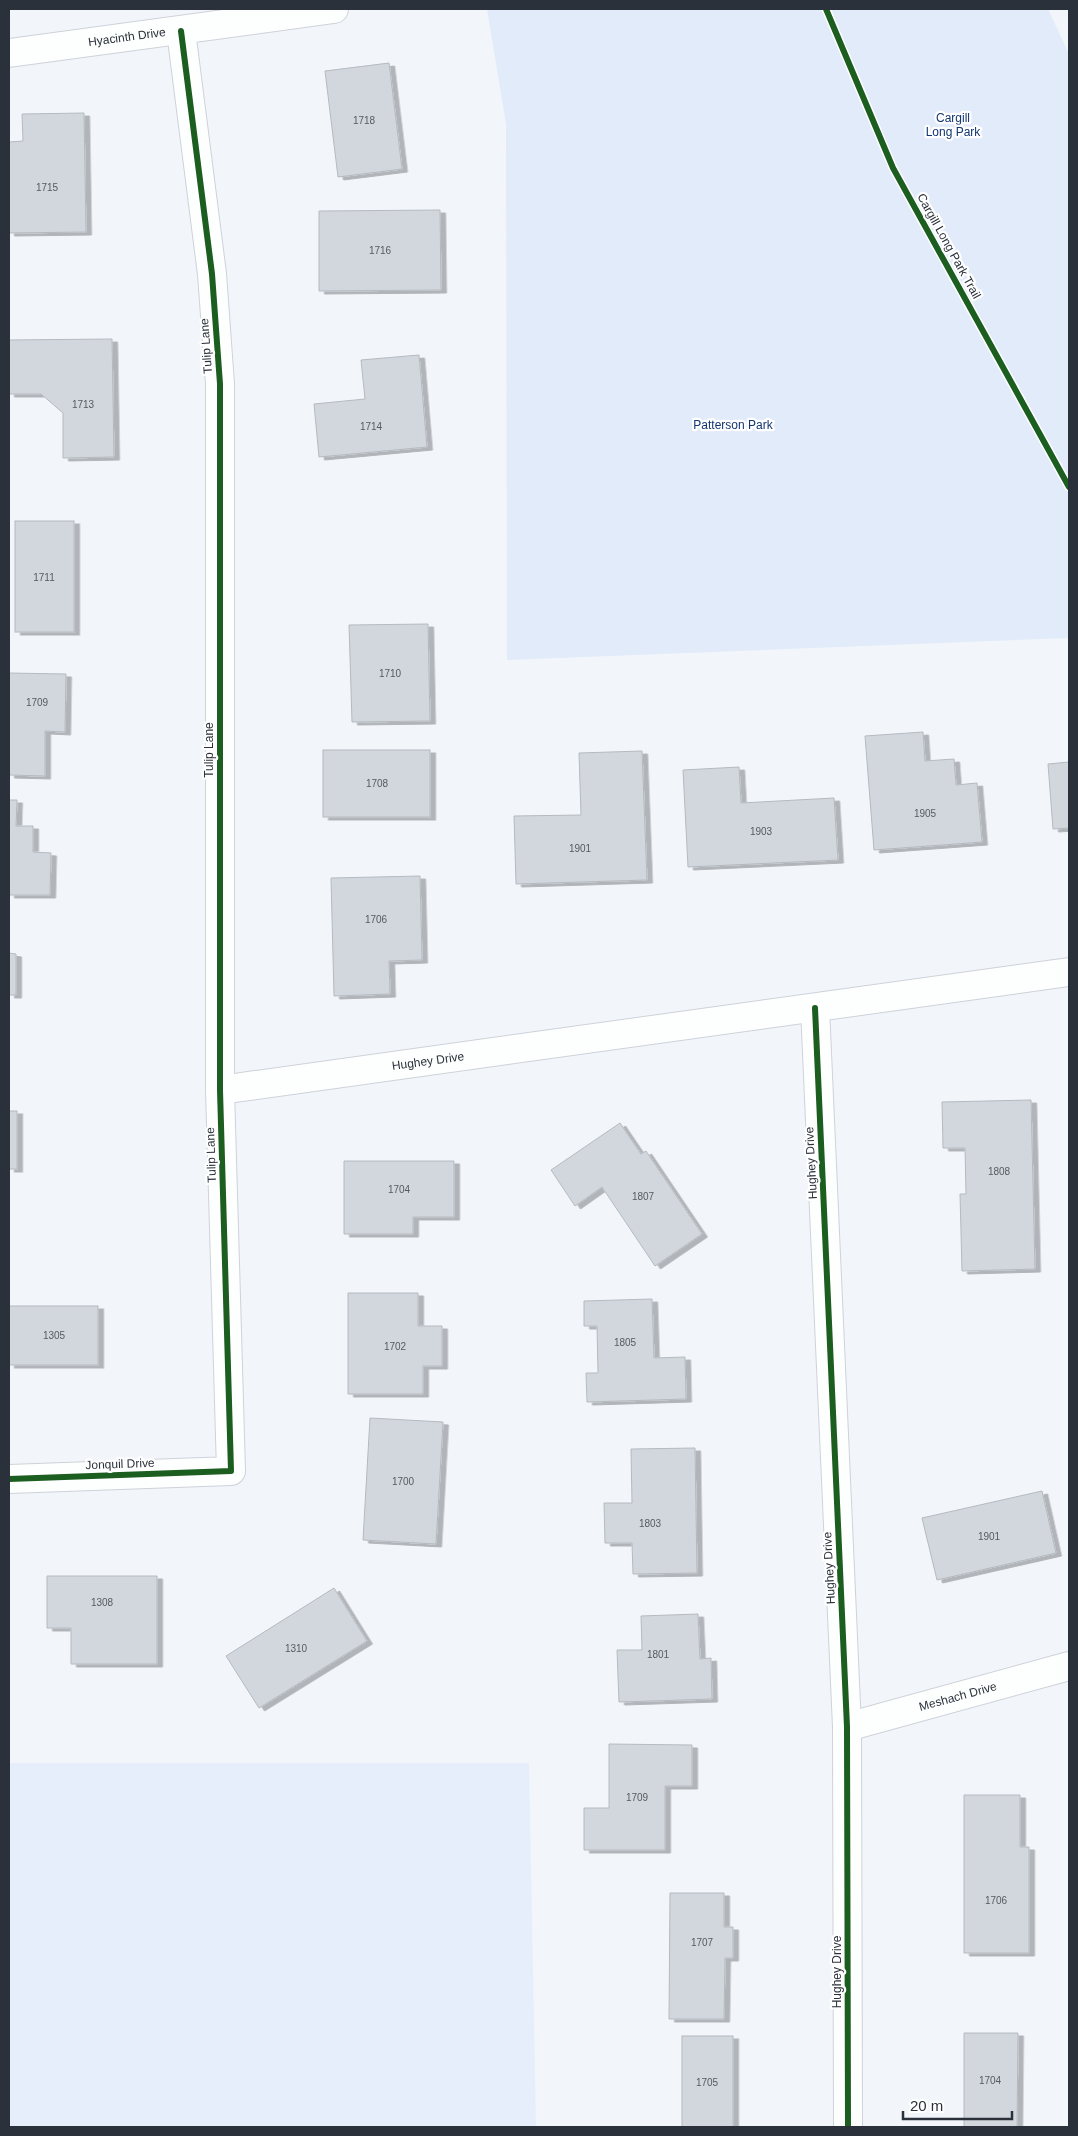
<svg xmlns="http://www.w3.org/2000/svg" width="1078" height="2136" font-family="Helvetica,sans-serif">
  <style>
    .built { fill: #e6eefb }
    .green { fill: #e2ebfa }
    .building { fill: #d2d7dd; stroke: #b4bac0; filter: url(#shadow) }
    .lines { fill: none; stroke-linecap: round; stroke-linejoin: round }
    .street-casing { stroke: #ced2d9; stroke-width: 30 }
    .street { stroke: #fdfefe; stroke-width: 28 }
    .cycleway-casing { stroke: #fff; stroke-width: 9 }
    .cycleway { stroke: #1b5e20; stroke-width: 6 }
    .labels { text-anchor: middle; dominant-baseline: central; stroke-width: 4.5; stroke-linejoin: round; paint-order: stroke }
    .number-label { font-size: 10px; fill: #545a63 }
    .street-label { font-size: 12px; fill: #2a313a; stroke: #fff }
    .park-label { font-size: 12px; fill: #123670; stroke: #fff }
  </style>
  <defs>
    <filter id="shadow"><feDropShadow dx="5.5" dy="3" stdDeviation="0" flood-color="#0004"/></filter>
  </defs>
  <rect width="100%" height="100%" fill="#f2f6fb"/>
  <!-- built -->
  <polygon class="built" points="9,1763 529,1763 536,2127 9,2127"/>
  <!-- green -->
  <polygon class="green" points="487,9 1048,9 1069,54 1069,638 507,660 506,124"/>
  <!-- building -->
  <g class="building">
    <polygon points="389,63 402,169 338,177 325,71"/>
    <polygon points="84,113 86,232 9,233 9,142 23,141 22,114"/>
    <polygon points="440,210 441,290 319,291 319,211"/>
    <polygon points="112,339 114,457 63,458 63,413 41,394 9,394 9,340"/>
    <polygon points="419,355 427,447 319,457 314,404 365,399 361,360"/>
    <rect x="15" y="521" width="59" height="111"/>
    <polygon points="428,624 430,721 352,722 349,625"/>
    <polygon points="9,673 66,674 65,732 45,731 45,776 9,775"/>
    <polygon points="923,732 925,761 954,759 956,785 977,783 982,842 874,850 865,736"/>
    <rect x="323" y="750" width="107" height="67"/>
    <polygon points="642,751 647,880 516,884 514,816 581,815 579,753"/>
    <polygon points="1069,762 1069,828 1053,829 1048,764"/>
    <polygon points="739,767 741,803 834,798 838,860 688,867 683,770"/>
    <polygon points="9,800 17,800 16,826 33,826 33,852 51,853 50,895 9,895"/>
    <polygon points="420,876 422,960 389,961 390,994 334,996 331,878"/>
    <polygon points="9,953 16,954 16,995 9,995"/>
    <polygon points="1031,1100 1035,1269 962,1271 960,1194 966,1194 965,1148 943,1148 942,1102"/>
    <rect x="9" y="1111" width="8" height="58"/>
    <polygon points="620,1123 641,1154 646,1151 702,1234 655,1266 602,1187 575,1206 551,1170"/>
    <polygon points="344,1161 454,1161 454,1217 413,1217 413,1234 344,1234"/>
    <polygon points="348,1293 418,1293 418,1326 442,1326 442,1366 423,1366 423,1394 348,1394"/>
    <polygon points="652,1299 654,1358 685,1357 686,1399 587,1402 586,1373 598,1373 597,1326 584,1326 584,1301"/>
    <rect x="9" y="1306" width="89" height="59"/>
    <polygon points="370,1418 443,1422 436,1544 363,1540"/>
    <polygon points="695,1448 697,1573 633,1574 632,1543 605,1543 604,1503 632,1503 631,1449"/>
    <polygon points="1042,1491 1056,1553 937,1580 922,1518"/>
    <polygon points="47,1576 157,1576 157,1664 71,1664 71,1628 47,1628"/>
    <polygon points="334,1588 367,1641 259,1708 226,1656"/>
    <polygon points="698,1614 700,1659 711,1658 712,1699 619,1702 617,1650 642,1650 641,1616"/>
    <polygon points="609,1744 692,1745 692,1786 665,1786 665,1850 584,1850 584,1808 609,1808"/>
    <polygon points="964,1795 1020,1795 1020,1847 1029,1847 1029,1953 964,1953"/>
    <polygon points="670,1893 724,1893 724,1927 733,1927 733,1958 725,1958 724,2019 669,2019"/>
    <polygon points="964,2033 1018,2033 1017,2127 964,2127"/>
    <rect x="682" y="2036" width="51" height="91"/>
  </g>
  <g class="lines">
    <defs>
      <g id="street">
        <path id="s1" d="M9,53L334,9"/>
        <polyline points="815,1008 847,1727 848,2127"/>
        <path id="s2" d="M220,1090L1069,972"/>
        <polyline points="9,1479 231,1471 220,1090 220,384 212,274 181,31"/>
        <path id="s3" d="M847,1727L1069,1666"/>
      </g>
    </defs>
    <!-- street casing -->
    <use href="#street" class="street-casing"/>
    <!-- street -->
    <use href="#street" class="street"/>
    <defs>
      <g id="cycleway">
        <polyline points="826,9 893,168 1069,487"/>
        <polyline points="815,1008 847,1727 848,2127"/>
        <polyline points="9,1479 231,1471 220,1090 220,384 212,274 181,31"/>
      </g>
    </defs>
    <!-- cycleway casing -->
    <use href="#cycleway" class="cycleway-casing"/>
    <!-- cycleway -->
    <use href="#cycleway" class="cycleway"/>
  </g>
  <g class="labels">
    <!-- number labels -->
    <g class="number-label">
      <text x="364" y="120">1718</text>
      <text x="47" y="187">1715</text>
      <text x="380" y="250">1716</text>
      <text x="83" y="404">1713</text>
      <text x="371" y="426">1714</text>
      <text x="44" y="577">1711</text>
      <text x="390" y="673">1710</text>
      <text x="37" y="702">1709</text>
      <text x="377" y="783">1708</text>
      <text x="925" y="813">1905</text>
      <text x="761" y="831">1903</text>
      <text x="580" y="848">1901</text>
      <text x="376" y="919">1706</text>
      <text x="999" y="1171">1808</text>
      <text x="399" y="1189">1704</text>
      <text x="643" y="1196">1807</text>
      <text x="54" y="1335">1305</text>
      <text x="625" y="1342">1805</text>
      <text x="395" y="1346">1702</text>
      <text x="403" y="1481">1700</text>
      <text x="650" y="1523">1803</text>
      <text x="989" y="1536">1901</text>
      <text x="102" y="1602">1308</text>
      <text x="296" y="1648">1310</text>
      <text x="658" y="1654">1801</text>
      <text x="637" y="1797">1709</text>
      <text x="996" y="1900">1706</text>
      <text x="702" y="1942">1707</text>
      <text x="990" y="2080">1704</text>
      <text x="707" y="2082">1705</text>
    </g>
    <!-- street labels -->
    <g class="street-label">
      <text stroke="none"><textPath href="#s1" startOffset="119">Hyacinth Drive</textPath></text>
      <text transform="translate(949 246) rotate(61)">Cargill Long Park Trail</text>
      <text transform="translate(206 346) rotate(-94)">Tulip Lane</text>
      <text transform="translate(209 750) rotate(-90)">Tulip Lane</text>
      <text stroke="none"><textPath href="#s2" startOffset="210">Hughey Drive</textPath></text>
      <text transform="translate(211 1155) rotate(-92)">Tulip Lane</text>
      <text transform="translate(811 1163) rotate(-93)">Hughey Drive</text>
      <text transform="translate(120 1464) rotate(-2)">Jonquil Drive</text>
      <text transform="translate(829 1568) rotate(-93)">Hughey Drive</text>
      <text stroke="none"><textPath href="#s3" startOffset="115">Meshach Drive</textPath></text>
      <text transform="translate(837 1972) rotate(-90)">Hughey Drive</text>
    </g>
    <!-- park labels -->
    <g class="park-label">
      <text x="953" y="118">Cargill<tspan x="953" dy="14">Long Park</tspan></text>
      <text x="733" y="425">Patterson Park</text>
    </g>
  </g>
  <!-- border -->
  <rect width="1078" height="2136" fill="none" stroke="#2a313a" stroke-width="20"/>
  <!-- scale -->
  <path d="M903 2111v8h109v-8" fill="none" stroke="#2a313a" stroke-width="2.5"/>
  <text x="910" y="2111" font-size="15" fill="#2a313a" stroke="#ffffff" stroke-width="4" paint-order="stroke">20 m</text>
</svg>
